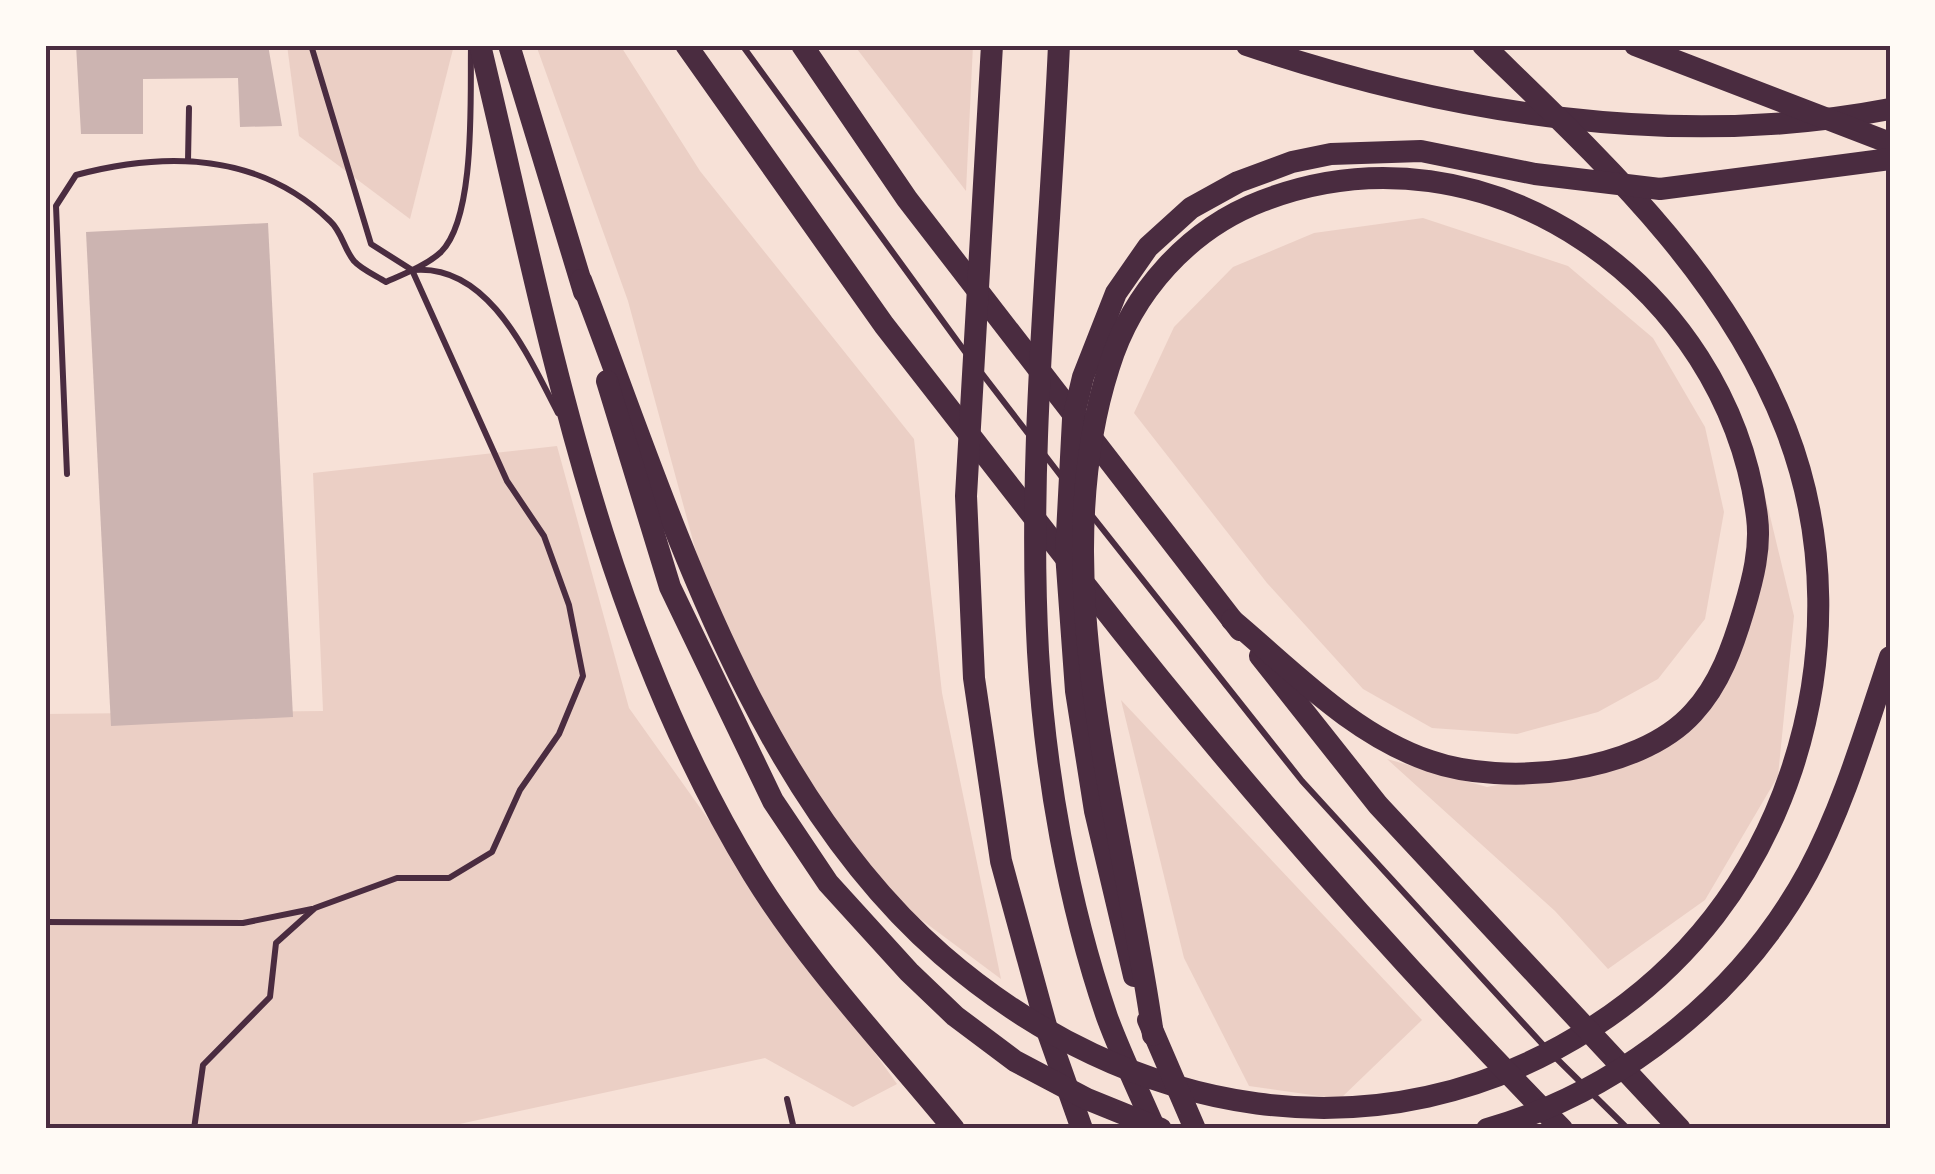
<svg xmlns="http://www.w3.org/2000/svg" width="1935" height="1174" font-family="Roboto,sans-serif">
  <style>
    .green { fill: #ebcfc5 }
    .building { fill: #ccb4b1 }
    .lines { fill: none; stroke-linecap: round; stroke-linejoin: round }
    .service { stroke: #4a2c40; stroke-width: 6 }
    .motorway { stroke: #4a2c40; stroke-width: 22 }
    .neatline { fill: none; stroke: #4a2c40; stroke-width: 4 }
  </style>
  <rect width="100%" height="100%" fill="#f7e1d7"/>
  <!-- green -->
  <g class="green">
    <polygon points="287,45 454,45 410,219 299,136"/>
    <polygon points="536,45 620,45 700,171 914,439 942,693 1001,979 876,886 724,655 628,301"/>
    <polygon points="854,45 973,45 966,191"/>
    <polygon points="1423,218 1568,266 1653,338 1705,427 1724,512 1705,619 1658,679 1598,712 1517,734 1432,728 1363,689 1267,583 1134,413 1174,327 1233,267 1314,233"/>
    <polygon points="557,446 629,708 897,1084 853,1107 765,1058 455,1125 455,1129 45,1129 45,714 323,711 313,473"/>
    <polygon points="1764,491 1794,616 1778,776 1705,900 1608,969 1555,911 1387,759 1487,787 1656,755 1736,645"/>
    <polygon points="1121,700 1422,1020 1340,1099 1249,1086 1184,958"/>
  </g>
  <!-- building -->
  <g class="building">
    <polygon points="76,45 268,45 282,126 240,127 238,78 143,79 143,134 81,134"/>
    <polygon points="268,223 293,717 111,726 86,232"/>
  </g>
  <g class="lines">
    <!-- service -->
    <g class="service">
      <polyline points="742,45 966,353"/>
      <polyline points="188,161 189,108"/>
      <path d="M413,270C489,263 528,356 558,413"/>
      <polyline points="980,371 1030,436"/>
      <polyline points="1044,454 1064,480"/>
      <path d="M67,474L56,206L76,175C166,151 260,153 330,221C342,232 344,249 354,261C362,270 377,276 386,282C404,274 427,265 441,252C476,217 470,97 471,46"/>
      <polyline points="1093,517 1302,781 1545,1047"/>
      <polyline points="45,922 243,923 312,909"/>
      <polyline points="1554,1056 1628,1129"/>
      <polyline points="787,1099 794,1129"/>
      <polyline points="194,1129 203,1065 270,997 276,943 315,908 397,878 449,878 492,852 520,790 559,734 583,676 569,605 544,536 507,481 412,270 371,244 311,45"/>
    </g>
    <!-- motorway -->
    <g class="motorway">
      <path d="M480,45C548,328 598,621 753,874C809,965 886,1046 954,1129"/>
      <polyline points="509,45 584,292"/>
      <polyline points="686,45 884,325 1068,561"/>
      <polyline points="802,45 907,199 1240,630"/>
      <polyline points="992,45 966,496 974,678 1001,861 1048,1033 1082,1129"/>
      <path d="M1059,45C1050,247 1027,450 1038,652C1045,773 1068,903 1107,1017C1121,1055 1139,1092 1155,1129"/>
      <path d="M1247,45C1451,114 1676,150 1890,109"/>
      <polyline points="1635,45 1890,143"/>
      <path d="M581,280C669,509 751,789 942,955C1129,1117 1379,1165 1593,1027C1689,965 1756,877 1792,769C1828,660 1828,537 1786,429C1725,272 1600,159 1483,45"/>
      <polyline points="607,381 670,587 773,801 828,883 909,972 955,1016 1015,1061 1087,1099 1161,1129"/>
      <path d="M1087,587C1235,777 1393,956 1562,1129"/>
      <polyline points="1260,656 1378,805 1680,1129"/>
      <polyline points="1134,976 1095,811 1076,691 1066,553 1073,419 1083,377 1116,293 1148,247 1191,208 1238,182 1292,162 1331,154 1421,151 1535,174 1660,189 1890,159"/>
      <polyline points="1148,1020 1195,1129"/>
      <path d="M1153,1035C1124,822 1041,579 1109,367C1132,292 1189,229 1262,201C1486,114 1728,286 1757,517C1761,548 1753,579 1744,609C1733,646 1720,684 1693,713C1638,774 1504,787 1430,761C1353,735 1293,671 1232,620"/>
      <path d="M1487,1129C1621,1091 1741,995 1808,872C1844,805 1866,728 1890,657"/>
    </g>
  </g>
  <!-- border -->
  <rect width="1935" height="1174" fill="none" stroke="#fffaf5" stroke-width="95"/>
  <rect x="48" y="48" width="1840" height="1078" class="neatline"/>
</svg>
